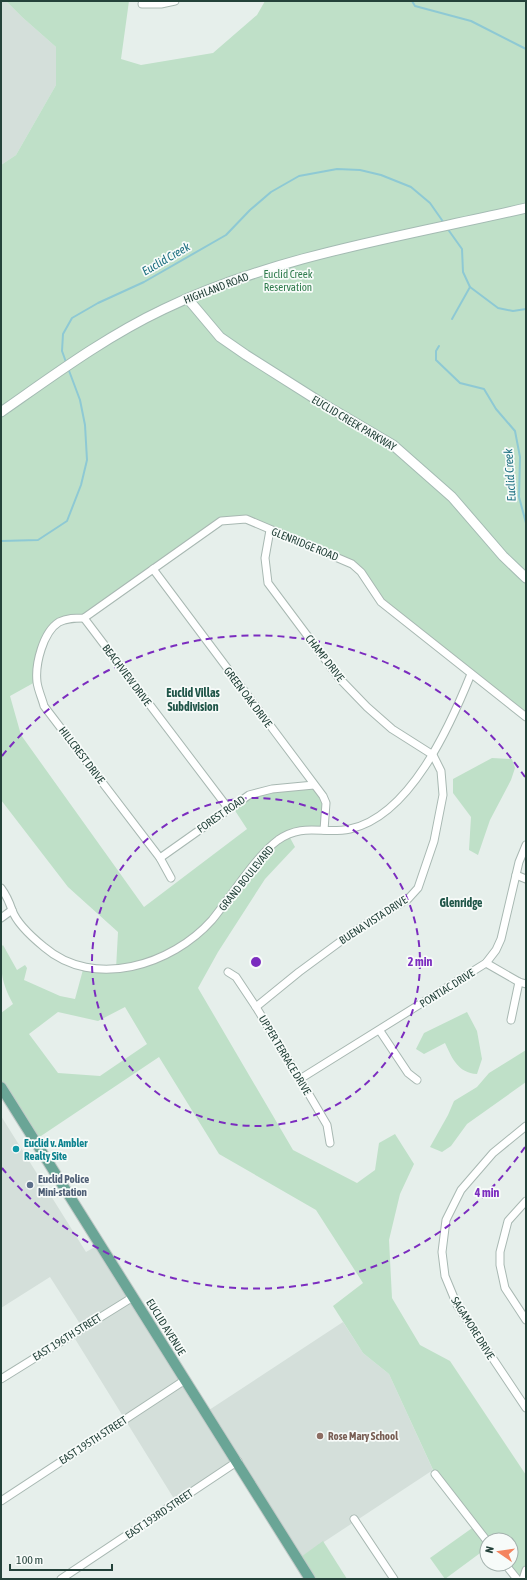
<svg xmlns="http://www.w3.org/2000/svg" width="527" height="1580" font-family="'Asap Condensed',sans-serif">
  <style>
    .built { fill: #d4dfda }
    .green { fill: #bfe0c8; fill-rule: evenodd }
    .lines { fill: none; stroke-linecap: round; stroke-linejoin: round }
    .stream { stroke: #8ec9d4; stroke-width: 2 }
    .street-casing { stroke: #a8b8b2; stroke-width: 9 }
    .secondary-casing { stroke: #a4bbb3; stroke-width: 11 }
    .primary-casing { stroke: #c2cac8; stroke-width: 12 }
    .street { stroke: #fff; stroke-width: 7 }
    .secondary { stroke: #fff; stroke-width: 9 }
    .primary { stroke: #6aa596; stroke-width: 10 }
    .ring { fill: none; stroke: #7b2cbf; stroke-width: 2; stroke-dasharray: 7 5 }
    .culture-dot { fill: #0f9aa8; stroke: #f7fbf9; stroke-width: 1.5 }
    .service-dot { fill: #5c6f8a; stroke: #f7fbf9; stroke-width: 1.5 }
    .education-dot { fill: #8d6e63; stroke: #f7fbf9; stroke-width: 1.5 }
    .labels { text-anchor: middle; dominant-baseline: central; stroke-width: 3.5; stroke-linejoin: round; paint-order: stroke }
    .park-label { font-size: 11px; fill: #2d7a4b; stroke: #f7fbf9 }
    .street-label { font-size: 11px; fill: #24423a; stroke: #f7fbf9 }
    .culture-label { font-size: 11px; font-weight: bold; fill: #0d838f; stroke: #f7fbf9; text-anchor: start }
    .service-label { font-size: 11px; font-weight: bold; fill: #4e5e75; stroke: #f7fbf9; text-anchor: start }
    .education-label { font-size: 11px; font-weight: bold; fill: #785e54; stroke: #f7fbf9; text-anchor: start }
    .water-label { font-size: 12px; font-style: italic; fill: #1c6f80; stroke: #f7fbf9 }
    .neighbourhood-label { font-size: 12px; font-weight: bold; fill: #1f5548; stroke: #f7fbf9 }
    .centre { fill: #7b2cbf; stroke: #f7fbf9; stroke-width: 2 }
    .ring-label { font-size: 12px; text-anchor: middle; font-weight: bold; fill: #7b2cbf; stroke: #f7fbf9; stroke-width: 3.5; stroke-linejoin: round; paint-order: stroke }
  </style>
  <rect width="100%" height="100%" fill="#e6efeb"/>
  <!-- built -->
  <g class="built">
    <polygon points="1,1 6,1 22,17 56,47 56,85 16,155 1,165"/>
    <polygon points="1,1116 86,1252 100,1244 206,1412 343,1322 363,1353 389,1374 433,1470 298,1559 238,1462 176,1502 72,1334 82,1327 50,1277 1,1308"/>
  </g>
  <!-- green -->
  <g class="green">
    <path d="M6,1H129L121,59L141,65L213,53L257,15L265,1H526V717L381,602L361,572L246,519L221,521L84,618L58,623L45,638L37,681L10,696L21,735L144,907L247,829L232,806L249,795L314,785L323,796L324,830L288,834L295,847L265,879L218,952L198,988L293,1150L357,1183L375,1170L379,1143L395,1134L414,1164L400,1194L389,1240L392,1298L420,1345L450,1361L526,1475V1579H517L505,1564H511V1540H487V1548L445,1579L430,1558L475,1526L435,1474L389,1374L363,1353L333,1306L363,1283L316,1210L219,1154L159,1057L35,1140L1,1087V1013L13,1004C1,981 1,973 1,947L3,945L17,970L25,965L27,968L24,980L60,996L75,999L84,966L116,969L118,932L68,887L1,800V165L16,155L56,85V47L22,17ZM125,1007L147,1044L100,1076L58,1073L29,1034L58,1012L98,1021Z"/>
    <polygon points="492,758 512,759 515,768 511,780 490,820 478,855 469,850 471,817 453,793 453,779"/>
    <path d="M467,1012L477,1031L482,1059L477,1074C458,1073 452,1058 445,1043L424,1054L416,1049L424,1033Z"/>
    <polygon points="526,1050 526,1082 467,1124 451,1146 442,1152 430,1147 448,1115 454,1101 477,1087 489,1073"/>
    <polygon points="323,1541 347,1579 310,1579 298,1559"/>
  </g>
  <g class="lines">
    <!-- stream -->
    <g class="stream">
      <polyline points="412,1 415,6 471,21 526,49"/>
      <polyline points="447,228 462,249 463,272 470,287 498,308 513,311 526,309"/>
      <polyline points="452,319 470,287"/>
      <polyline points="439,346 436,351 436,360 460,383 484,389 496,409 515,431 520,457 519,497 526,523"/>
      <polyline points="66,362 62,351 63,334 72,318 98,303 144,282 226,235 250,210 271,192 299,176 337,169 360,170 381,175 411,187 430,203 444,223"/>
      <polyline points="1,541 38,540 67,521 81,485 87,460 85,425 80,400 68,368"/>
    </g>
    <defs>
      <g id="street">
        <polyline points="142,4 161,4 175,1"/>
        <polyline points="153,569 323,796 326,803 324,830"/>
        <polyline points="84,618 228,808"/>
        <polyline points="160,858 249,795 272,789 314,785"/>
        <polyline points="516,875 526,879"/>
        <path d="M171,878L160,858L44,706C42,698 38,690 37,682C35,664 43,632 59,622C67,618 75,618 84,618L221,521L246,519L352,564L361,572L381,602L526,717"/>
        <path d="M1,888C7,896 9,901 12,910C17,924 33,938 44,947C94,990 172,965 212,920C231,897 255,857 278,840C304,822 323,835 350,829C410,816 450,726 471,674"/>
        <polyline points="1,918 12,910"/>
        <polyline points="486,963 519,982 526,984"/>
        <polyline points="228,972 236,977 256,1007 300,1079 327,1125 330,1143"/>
        <polyline points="256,1007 299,972 356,930 408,899 418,888 434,841 443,795 441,771 433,755 392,729 367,707 339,678 268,583 265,558 270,530"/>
        <polyline points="511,1020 519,982"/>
        <polyline points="380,1031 408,1073 417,1080"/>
        <polyline points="300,1079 486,963 496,950 501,939 519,862 526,845"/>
        <polyline points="526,1126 493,1153 461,1190 446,1220 442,1252 445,1276 457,1305 526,1408"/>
        <polyline points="526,1201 508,1221 500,1252 500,1265 505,1288 526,1320"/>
        <polyline points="1,1379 133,1297"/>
        <polyline points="435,1474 487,1541"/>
        <polyline points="1,1501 185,1380"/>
        <polyline points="354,1519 394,1579"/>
        <polyline points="505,1564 517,1579"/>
        <polyline points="61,1579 238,1461"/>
        <polyline points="523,1579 526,1570"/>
      </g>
      <g id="secondary">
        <polyline points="188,299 220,337 246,355 325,405 393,445 452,497 503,556 526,578"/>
        <path d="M1,412C54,375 105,337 164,309C277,255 405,236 526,208"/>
      </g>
      <polyline id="primary" points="1,1087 310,1579"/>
    </defs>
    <!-- street casing -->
    <use href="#street" class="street-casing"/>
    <!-- secondary casing -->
    <use href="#secondary" class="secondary-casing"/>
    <!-- primary casing -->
    <use href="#primary" class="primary-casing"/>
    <!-- street -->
    <use href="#street" class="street"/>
    <!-- secondary -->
    <use href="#secondary" class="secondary"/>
    <!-- primary -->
    <use href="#primary" class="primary"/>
  </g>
  <!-- distance rings -->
  <g class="ring">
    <circle cx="256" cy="962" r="164"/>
    <path d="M525 1147A327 327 0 0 1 2 1168M2 756A327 327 0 0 1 525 777"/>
  </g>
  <!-- markers -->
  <circle class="culture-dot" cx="16" cy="1149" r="4"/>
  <circle class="service-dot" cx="30" cy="1185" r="4"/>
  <circle class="education-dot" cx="320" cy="1436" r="4"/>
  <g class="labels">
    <!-- park labels -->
    <g class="park-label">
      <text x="288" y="274">Euclid Creek<tspan x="288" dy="13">Reservation</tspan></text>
    </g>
    <!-- street labels -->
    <g class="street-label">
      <text transform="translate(216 288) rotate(-21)">HIGHLAND ROAD</text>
      <text transform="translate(354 423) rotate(31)">EUCLID CREEK PARKWAY</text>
      <text transform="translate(305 544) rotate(22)">GLENRIDGE ROAD</text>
      <text transform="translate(325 658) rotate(52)">CHAMP DRIVE</text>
      <text transform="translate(127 675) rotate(53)">BEACHVIEW DRIVE</text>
      <text transform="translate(248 697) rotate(53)">GREEN OAK DRIVE</text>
      <text transform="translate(82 755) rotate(53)">HILLCREST DRIVE</text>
      <text transform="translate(221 814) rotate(-35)">FOREST ROAD</text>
      <text transform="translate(246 878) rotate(-51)">GRAND BOULEVARD</text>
      <text transform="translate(373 920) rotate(-33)">BUENA VISTA DRIVE</text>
      <text transform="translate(447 988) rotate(-32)">PONTIAC DRIVE</text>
      <text transform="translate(285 1055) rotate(59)">UPPER TERRACE DRIVE</text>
      <text transform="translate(166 1327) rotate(58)">EUCLID AVENUE</text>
      <text transform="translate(473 1328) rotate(58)">SAGAMORE DRIVE</text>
      <text transform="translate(67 1337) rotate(-32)">EAST 196TH STREET</text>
      <text transform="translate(93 1440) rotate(-33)">EAST 195TH STREET</text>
      <text transform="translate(159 1514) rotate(-34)">EAST 193RD STREET</text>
    </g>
    <!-- culture labels -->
    <g class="culture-label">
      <text x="24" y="1143">Euclid v. Ambler<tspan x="24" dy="13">Realty Site</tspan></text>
    </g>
    <!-- service labels -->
    <g class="service-label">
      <text x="38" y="1179">Euclid Police<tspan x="38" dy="13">Mini-station</tspan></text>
    </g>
    <!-- education labels -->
    <g class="education-label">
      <text x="328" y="1436">Rose Mary School</text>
    </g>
    <!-- water labels -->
    <g class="water-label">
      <text transform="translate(166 259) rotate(-30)">Euclid Creek</text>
      <text transform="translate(510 475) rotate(-94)">Euclid Creek</text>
    </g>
    <!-- neighbourhood labels -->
    <g class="neighbourhood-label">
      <text x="193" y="693">Euclid Villas<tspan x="193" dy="14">Subdivision</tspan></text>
      <text x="461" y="903">Glenridge</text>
    </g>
  </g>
  <circle cx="256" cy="962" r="6" class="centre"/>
  <g class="ring-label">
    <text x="420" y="966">2 min</text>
    <text x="487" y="1197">4 min</text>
  </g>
  <!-- border -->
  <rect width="527" height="1580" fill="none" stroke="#24423a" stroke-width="4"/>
  <!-- north arrow -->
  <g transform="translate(499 1552) rotate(283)"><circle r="19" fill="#f7fbf9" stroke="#a3b1ad"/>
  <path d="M0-3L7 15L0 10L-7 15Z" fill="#f4845f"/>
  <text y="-6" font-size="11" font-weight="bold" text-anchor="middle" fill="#24423a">N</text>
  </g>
  <!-- scale -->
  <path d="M10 1564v6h102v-6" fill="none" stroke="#24423a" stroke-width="2"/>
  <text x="16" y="1564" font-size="12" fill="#24423a" stroke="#f7fbf9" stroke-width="3" paint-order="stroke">100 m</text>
</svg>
